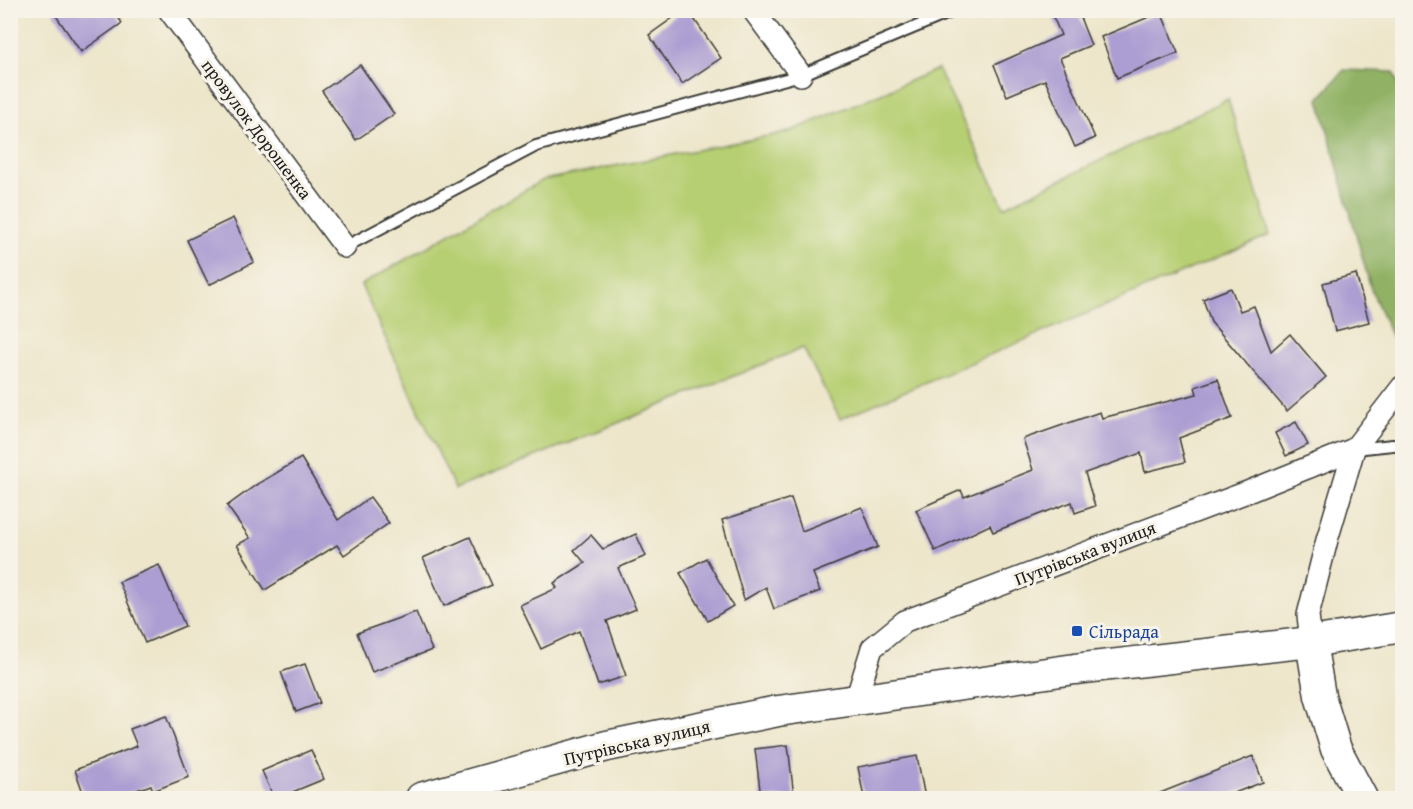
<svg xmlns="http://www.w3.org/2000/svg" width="1413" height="809" font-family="'Gentium Book Plus',serif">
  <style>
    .green { fill: #b7cf73; stroke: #6a7648; stroke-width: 1.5 }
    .forest { fill: #91b265; stroke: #566740; stroke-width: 1.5 }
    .building { fill: #ac9dd2 }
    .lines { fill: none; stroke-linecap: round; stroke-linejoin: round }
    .lane-casing { stroke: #3b3a36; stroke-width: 14 }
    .street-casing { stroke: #3b3a36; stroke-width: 24 }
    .secondary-casing { stroke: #3b3a36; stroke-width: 33 }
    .lane { stroke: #fff; stroke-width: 10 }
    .street { stroke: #fff; stroke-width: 21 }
    .secondary { stroke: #fff; stroke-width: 30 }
    .transit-dot { fill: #1a4fb4; stroke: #f7f3e8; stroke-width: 2 }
    .labels { text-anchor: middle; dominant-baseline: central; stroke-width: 6; stroke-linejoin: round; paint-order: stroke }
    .street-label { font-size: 18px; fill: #1c1c1c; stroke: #f7f3e8 }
    .transit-label { font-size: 18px; fill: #164399; stroke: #f7f3e8; text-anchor: start }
  </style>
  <rect width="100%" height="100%" fill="#f7f3e8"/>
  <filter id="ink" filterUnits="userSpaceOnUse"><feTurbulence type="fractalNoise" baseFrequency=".0167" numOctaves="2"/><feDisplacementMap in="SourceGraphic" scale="12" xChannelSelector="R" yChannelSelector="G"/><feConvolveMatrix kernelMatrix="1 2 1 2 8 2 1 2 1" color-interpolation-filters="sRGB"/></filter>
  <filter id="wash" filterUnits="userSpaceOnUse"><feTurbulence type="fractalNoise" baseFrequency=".008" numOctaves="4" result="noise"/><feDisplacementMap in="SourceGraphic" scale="24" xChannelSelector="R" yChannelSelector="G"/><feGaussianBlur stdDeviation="1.35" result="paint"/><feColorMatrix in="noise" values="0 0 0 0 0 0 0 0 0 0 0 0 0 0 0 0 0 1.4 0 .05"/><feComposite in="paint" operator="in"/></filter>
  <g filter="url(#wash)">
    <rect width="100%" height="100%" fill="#ede6cb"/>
    <!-- green -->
    <polygon class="green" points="938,69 1004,207 1228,99 1270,235 840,419 803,348 455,489 361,285 543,180 789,132"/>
    <!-- forest -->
    <polygon class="forest" points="1344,70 1394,72 1402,96 1402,346 1398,351 1371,289 1319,99"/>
    <g id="blocks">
      <!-- building -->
      <g class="building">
        <polygon points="52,10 113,10 122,23 81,52"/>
        <polygon points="684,10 688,10 721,58 682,84 649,35"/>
        <polygon points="1069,10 1077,10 1091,45 1060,58 1095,138 1075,147 1045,80 1007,96 994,65 1061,35 1053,17"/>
        <polygon points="1161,12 1178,53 1117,78 1101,37"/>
        <polygon points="360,65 394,114 356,140 322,91"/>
        <polygon points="233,218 254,262 209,285 187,240"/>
        <polygon points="1356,274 1369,322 1335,331 1323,283"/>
        <polygon points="1231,288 1240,311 1254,306 1271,351 1290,334 1326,377 1287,411 1211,322 1203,299"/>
        <polygon points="1218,379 1232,418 1179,438 1185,462 1145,472 1141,453 1085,473 1095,506 1075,513 1072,502 993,532 990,525 935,551 916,510 961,490 964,497 1033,470 1023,439 1100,412 1102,418 1197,394 1195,387"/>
        <polygon points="1296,422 1308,445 1286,456 1275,433"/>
        <polygon points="301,458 338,520 370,497 389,523 344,555 337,545 265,590 237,545 250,538 227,506 256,485"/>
        <polygon points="791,498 802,531 862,507 878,547 813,573 820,591 774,609 766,587 744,600 722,520"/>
        <polygon points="636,534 646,556 618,568 636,609 607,621 626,676 598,685 579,631 541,649 520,605 557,588 554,583 585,563 574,550 591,535 603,549"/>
        <polygon points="470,537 492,585 444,606 423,558"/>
        <polygon points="706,558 733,606 708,621 680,573"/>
        <polygon points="159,565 185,626 145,643 119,582"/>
        <polygon points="416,612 432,650 372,672 357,633"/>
        <polygon points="305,664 320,703 296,712 281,672"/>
        <polygon points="166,716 189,777 153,791 151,785 114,798 85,798 75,770 137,746 130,729"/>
        <polygon points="788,745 794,797 761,798 755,749"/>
        <polygon points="311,750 324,779 278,798 274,798 262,771"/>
        <polygon points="917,756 925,798 864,798 858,767"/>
        <polygon points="1253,756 1263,782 1221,798 1150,798 1150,797"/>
      </g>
    </g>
  </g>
  <g filter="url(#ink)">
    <use href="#blocks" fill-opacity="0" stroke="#3b3a36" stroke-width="1.5"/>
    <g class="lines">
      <defs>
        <g id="lane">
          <polyline points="345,247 536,146 801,75 956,10"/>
          <polyline points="1355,449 1402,444"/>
        </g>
        <g id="street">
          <polyline points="169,10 345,247"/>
          <polyline points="753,10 801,75"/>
          <polyline points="1311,642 1308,615 1327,540 1354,449 1402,387"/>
          <polyline points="856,700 872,648 905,621 1250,491 1354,449"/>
        </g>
        <g id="secondary">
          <polyline points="1311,642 1320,696 1336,749 1362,798"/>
          <polyline points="421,798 607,746 778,711 1075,669 1311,642 1402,627"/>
        </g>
      </defs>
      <!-- lane casing -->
      <use href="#lane" class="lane-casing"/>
      <!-- street casing -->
      <use href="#street" class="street-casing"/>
      <!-- secondary casing -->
      <use href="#secondary" class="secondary-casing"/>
      <!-- lane -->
      <use href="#lane" class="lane"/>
      <!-- street -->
      <use href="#street" class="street"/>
      <!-- secondary -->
      <use href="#secondary" class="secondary"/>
    </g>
  </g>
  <!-- markers -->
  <rect class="transit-dot" x="1071" y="625" width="12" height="12" rx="3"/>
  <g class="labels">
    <!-- street labels -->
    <g class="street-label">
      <text transform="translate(257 129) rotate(53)">провулок Дорошенка</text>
      <text transform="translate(1085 553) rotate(-21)">Путрівська вулиця</text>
      <text transform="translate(637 742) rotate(-13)">Путрівська вулиця</text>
    </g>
    <!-- transit labels -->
    <g class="transit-label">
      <text x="1089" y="631">Сільрада</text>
    </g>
  </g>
  <!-- margin -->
  <rect width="1413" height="809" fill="none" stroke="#f7f3e8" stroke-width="36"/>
</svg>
